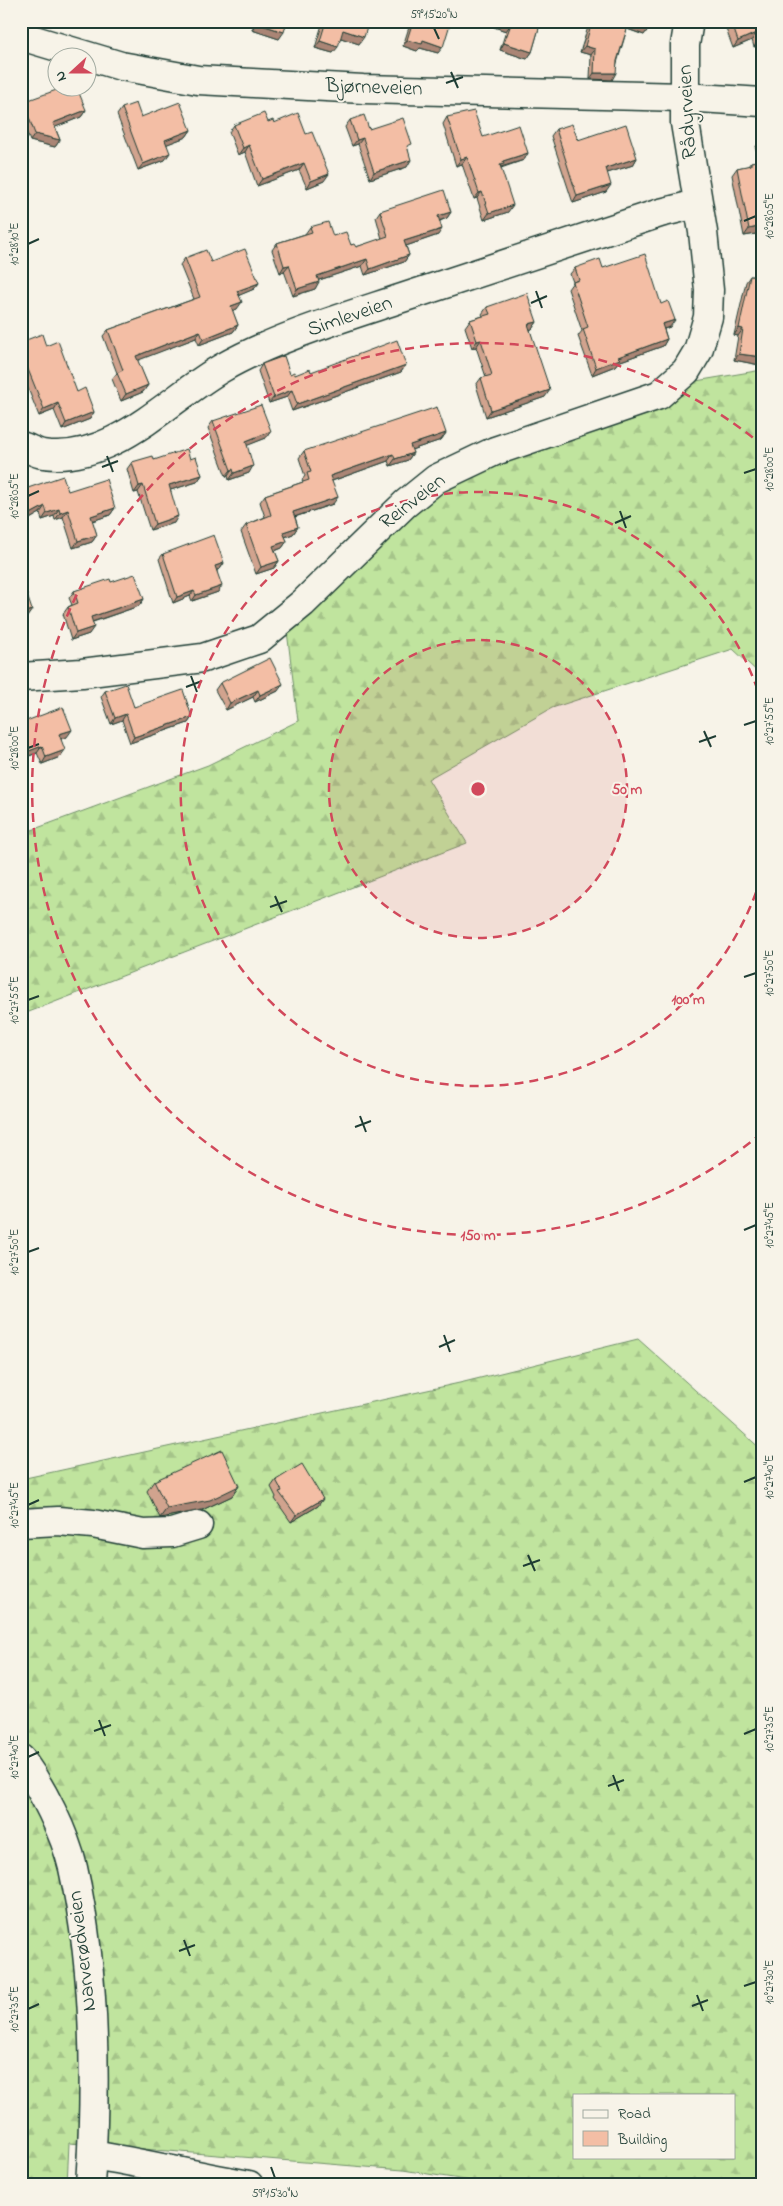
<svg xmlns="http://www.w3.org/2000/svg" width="783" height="2206" font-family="'Indie Flower',sans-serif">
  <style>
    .forest { fill: url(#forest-firs); stroke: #709069; fill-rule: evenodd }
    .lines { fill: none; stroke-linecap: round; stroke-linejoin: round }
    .minor-casing { stroke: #1f3d34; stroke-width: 31 }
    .major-casing { stroke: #1f3d34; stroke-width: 31 }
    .minor { stroke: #f7f3e8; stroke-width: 28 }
    .major { stroke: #f7f3e8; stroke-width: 28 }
    .wall { fill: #d1a38e; stroke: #1f3d34 }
    .shaded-wall { fill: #aa8574; stroke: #1f3d34 }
    .building { fill: #f3bea5; stroke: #1f3d34 }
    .ticks { fill: none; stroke: #1f3d34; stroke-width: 2 }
    .ring { fill: none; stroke: #d1495b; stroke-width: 2.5; stroke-dasharray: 9 6 }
    .labels { text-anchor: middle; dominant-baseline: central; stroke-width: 4; stroke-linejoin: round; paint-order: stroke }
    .street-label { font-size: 21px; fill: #1f3d34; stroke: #f7f3e8 }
    .centre { fill: #d1495b; stroke: #f7f3e8; stroke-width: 2.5 }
    .ring-label { font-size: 15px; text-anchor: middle; font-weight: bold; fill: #d1495b; stroke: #f7f3e8; stroke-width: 4; stroke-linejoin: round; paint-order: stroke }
    .neatline { fill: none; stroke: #1f3d34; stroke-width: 2 }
    .ticks-label { font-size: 12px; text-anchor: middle; fill: #1f3d34 }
  </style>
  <defs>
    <pattern id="forest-firs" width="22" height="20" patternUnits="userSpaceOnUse" patternTransform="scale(1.25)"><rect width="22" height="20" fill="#c0e49e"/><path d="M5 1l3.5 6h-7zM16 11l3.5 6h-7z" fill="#a5c489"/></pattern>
  </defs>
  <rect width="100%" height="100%" fill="#f7f3e8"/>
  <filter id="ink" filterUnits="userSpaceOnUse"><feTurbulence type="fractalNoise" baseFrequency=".02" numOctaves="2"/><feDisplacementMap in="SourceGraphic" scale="10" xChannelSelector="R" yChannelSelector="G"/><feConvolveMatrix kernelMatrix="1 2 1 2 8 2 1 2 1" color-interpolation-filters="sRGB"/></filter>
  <g filter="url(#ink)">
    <!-- forest -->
    <g class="forest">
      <polygon points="762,370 762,676 733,649 552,708 428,779 467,843 21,1015 21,834 208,765 298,721 287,631 424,502 497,462 664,407 696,381"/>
      <path d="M638,1339L762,1450V2170L756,2179L744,2185H497L403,2170L69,2143L67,2185H21V1479L464,1382ZM574,2095H734V2157H574Z"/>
    </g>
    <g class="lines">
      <defs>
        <g id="minor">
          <polyline points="21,36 121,66 198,80 363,89 684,97 762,102"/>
          <path d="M21,446C28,448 36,453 43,454C112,464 168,399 222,368C274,338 345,317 402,298C488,270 574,242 660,213L697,204"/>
          <polyline points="21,677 82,673 203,658 259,639 303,603 405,504 436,479 495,451 659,395 686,371 698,351 708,317 709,290 703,232 685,123 685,45 689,21"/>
          <polyline points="21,1523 58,1521 93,1524 143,1534 172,1533 198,1525"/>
          <path d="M92,2155C145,2163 196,2176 249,2185"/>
        </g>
        <path id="major" d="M21,1759C42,1788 65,1833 73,1868C96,1971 97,2080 90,2185"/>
      </defs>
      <!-- minor casing -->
      <use href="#minor" class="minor-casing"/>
      <!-- major casing -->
      <use href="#major" class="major-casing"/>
      <!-- minor -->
      <use href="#minor" class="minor"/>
      <!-- major -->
      <use href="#major" class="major"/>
    </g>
    <!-- wall -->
    <g class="wall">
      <polygon points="255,21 287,21 279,39 252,30"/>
      <polygon points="326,21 329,22 330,21 369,21 359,44 341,38 333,53 315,48 321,28"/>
      <polygon points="411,21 451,21 438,53 420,48 417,51 403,46"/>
      <polygon points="496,21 541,21 532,52 527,59 500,50 506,31 494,27"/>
      <polygon points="590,21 651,21 644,35 627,29 612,80 590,79 591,55 580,52"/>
      <polygon points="723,21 762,21 762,44 754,47 752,40 733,48"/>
      <polygon points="23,102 86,110 81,117 55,127 60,140 55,147 30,141 21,117 21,105"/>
      <polygon points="122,108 141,117 191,130 186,137 167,144 165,160 138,170 117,115"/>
      <polygon points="447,117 483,137 528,153 524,160 501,168 508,212 484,220 477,198 474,199 462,164 456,166 443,124"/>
      <polygon points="350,120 369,129 408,149 407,167 370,179 358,144 352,146 345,127"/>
      <polygon points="274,123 324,181 307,188 299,170 257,186 245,152 238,155 229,132 234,125"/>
      <polygon points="556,129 578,140 637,158 633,165 607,173 606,192 573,203 551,136"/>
      <polygon points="762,139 762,158 755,148 760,141"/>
      <polygon points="762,160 762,233 744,236 732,175 737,168 748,166 751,162"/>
      <polygon points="380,211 451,212 447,218 440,221 438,235 406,246 409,255 404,262 365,275 362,266 319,280 315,289 293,296 284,271 280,273 272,250 277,243 305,234 310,227 333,236 356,247 382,239 376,217"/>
      <polygon points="185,258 211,262 259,283 254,289 239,295 237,309 232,310 238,325 233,332 199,345 196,338 137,360 148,385 143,392 121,401 112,379 117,373 103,336 108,330 194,299 180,265"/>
      <polygon points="575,268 603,268 661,304 670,327 664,329 667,339 663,346 618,362 615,366 592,375 578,336 582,331 568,289 573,282 570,274"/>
      <polygon points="750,276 762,277 762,362 760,365 734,360 738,336 734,335 746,282"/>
      <polygon points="487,307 537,322 532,329 530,329 545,397 486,417 476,385 481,378 486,377 476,347 472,348 465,327 470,320 483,316 482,314"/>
      <polygon points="21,342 46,346 77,392 94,412 90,419 62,430 54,410 39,416 21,371"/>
      <polygon points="262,364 290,374 295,375 311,372 406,365 401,372 292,411 287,397 269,403 258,371"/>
      <polygon points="213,421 271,431 266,438 247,445 249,473 229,480 228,476 226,476 208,428"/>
      <polygon points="446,433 441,440 411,450 413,453 408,460 390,466 388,461 332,481 333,504 295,517 298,527 293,534 285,537 287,541 282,548 275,551 279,561 274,568 256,574 241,532 246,525 265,517 260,502 265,495 303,482 302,480 305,476 299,458 304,451"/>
      <polygon points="190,459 202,475 197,482 170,490 174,523 150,530 138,492 134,493 127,469 132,462 154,460"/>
      <polygon points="21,481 25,489 68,491 115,508 110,515 92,521 97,535 92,542 73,548 63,517 55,520 54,516 42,520 40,513 21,524"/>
      <polygon points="163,554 224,563 220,569 217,570 218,592 192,601 190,596 173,603 159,559"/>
      <polygon points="111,582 144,599 139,606 93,622 89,634 71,640 63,614 68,607 72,605 69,598 74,591"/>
      <polygon points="220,683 278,691 255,702 253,697 226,710 215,690"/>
      <polygon points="105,691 134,707 192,717 188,723 130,743 122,720 111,724 101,697"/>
      <polygon points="21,723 67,737 61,739 60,757 42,764 37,753 21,759"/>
      <polygon points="276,1480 318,1506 291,1522 275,1499 276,1497 271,1487"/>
      <polygon points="154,1481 239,1486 232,1496 202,1510 160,1518 147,1491"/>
    </g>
    <!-- shaded-wall -->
    <g class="shaded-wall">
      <polygon points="498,21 502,21 511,24 506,31 494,27"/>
      <polygon points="629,22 649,28 644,35 625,28"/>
      <polygon points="256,23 284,32 279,39 252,30"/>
      <polygon points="343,30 364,37 359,44 338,37"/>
      <polygon points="756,33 752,40 733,48 738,41"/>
      <polygon points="762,39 762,44 754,47 759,40"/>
      <polygon points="407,40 423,40 443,47 438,53 420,48 417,51 403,46"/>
      <polygon points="320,41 338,47 333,53 315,48"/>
      <polygon points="504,43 532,52 527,59 500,50"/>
      <polygon points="585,46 595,49 591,55 580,52"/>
      <polygon points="594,73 616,73 612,80 590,79"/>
      <polygon points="26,82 24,86 21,87 21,84"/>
      <polygon points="86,110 81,117 48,130 53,123"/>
      <polygon points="191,130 186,137 160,147 165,140"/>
      <polygon points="35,134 60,140 55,147 30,141"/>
      <polygon points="363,138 358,144 352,146 357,140"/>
      <polygon points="249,145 245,152 238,155 243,148"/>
      <polygon points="170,153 165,160 138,170 143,164"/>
      <polygon points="528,153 524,160 501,167 499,171 495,172 503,161"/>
      <polygon points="467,157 462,164 456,166 461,159"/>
      <polygon points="637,158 633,165 601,175 606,168"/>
      <polygon points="411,160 407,167 370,179 374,172"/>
      <polygon points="304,163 299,170 257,186 262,179"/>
      <polygon points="329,174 324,181 307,188 311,181"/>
      <polygon points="611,185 606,192 573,203 577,196"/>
      <polygon points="482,192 477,198 474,199 479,193"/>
      <polygon points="513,205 508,212 484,220 489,213"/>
      <polygon points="451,212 447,218 433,223 438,216"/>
      <polygon points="762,226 762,233 744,236 749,229"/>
      <polygon points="442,229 438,235 400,248 404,241"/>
      <polygon points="409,255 404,262 365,275 370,269"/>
      <polygon points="367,259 362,266 313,282 317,276"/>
      <polygon points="289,265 284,271 280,273 284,266"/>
      <polygon points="319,282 315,289 293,296 297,289"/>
      <polygon points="259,283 254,289 233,298 237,291"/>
      <polygon points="242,302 237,309 226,313 231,306"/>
      <polygon points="675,320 670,327 657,331 662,324"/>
      <polygon points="537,322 532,329 524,331 528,324"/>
      <polygon points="238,325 233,332 199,345 203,339"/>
      <polygon points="739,328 743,329 738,336 734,335"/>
      <polygon points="200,331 196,338 131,363 136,356"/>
      <polygon points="667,339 663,346 618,362 615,366 592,375 596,368 618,357"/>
      <polygon points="481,340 476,347 472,348 477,341"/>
      <polygon points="739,354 762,357 762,362 760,365 734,360"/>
      <polygon points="406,365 401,372 292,411 297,404"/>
      <polygon points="148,385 143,392 121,401 126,394"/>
      <polygon points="292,390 287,397 269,403 274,397"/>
      <polygon points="550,390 545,397 486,417 491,410"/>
      <polygon points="58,403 54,410 39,416 44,409"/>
      <polygon points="94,412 90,419 62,430 66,423"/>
      <polygon points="271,431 266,438 241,448 246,441"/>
      <polygon points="446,433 441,440 405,452 410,445"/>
      <polygon points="413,453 408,460 390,466 395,459"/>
      <polygon points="393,454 388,461 326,483 330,476"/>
      <polygon points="253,466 249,473 229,480 234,473"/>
      <polygon points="233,469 228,476 226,476 231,470"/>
      <polygon points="202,475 197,482 164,492 169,485"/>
      <polygon points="143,485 138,492 134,493 139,486"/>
      <polygon points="338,497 333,504 288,519 293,512"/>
      <polygon points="45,506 40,513 21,524 21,519"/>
      <polygon points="115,508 110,515 86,523 91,516"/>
      <polygon points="59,509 54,516 42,520 47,513"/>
      <polygon points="68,510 63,517 55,520 60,513"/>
      <polygon points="178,516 174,523 150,530 155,524"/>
      <polygon points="298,527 293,534 279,539 283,532"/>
      <polygon points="97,535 92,542 73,548 78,541"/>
      <polygon points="287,541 282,548 269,553 273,546"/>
      <polygon points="279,561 274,568 256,574 261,567"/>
      <polygon points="224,563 220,569 211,572 215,566"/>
      <polygon points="222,586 218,592 192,601 196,595"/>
      <polygon points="194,591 190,596 173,603 177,597"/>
      <polygon points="144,599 139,606 86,624 91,617"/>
      <polygon points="32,610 27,617 21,619 21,613"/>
      <polygon points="94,627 89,634 71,640 76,633"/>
      <polygon points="283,684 278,691 255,702 260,695"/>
      <polygon points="258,690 253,697 226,710 230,703"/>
      <polygon points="126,714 122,720 111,724 115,718"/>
      <polygon points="192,717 188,723 130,743 134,737"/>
      <polygon points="72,730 67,737 54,741 59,734"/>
      <polygon points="42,746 37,753 21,759 21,754"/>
      <polygon points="65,750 60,757 42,764 46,757"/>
      <polygon points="239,1486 232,1496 202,1510 160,1518 167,1508"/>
      <polygon points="323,1499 318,1506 291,1522 296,1515"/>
    </g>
    <!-- building -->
    <g class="building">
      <polygon points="257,21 287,21 284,32 256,23"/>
      <polygon points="326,21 332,23 332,21 369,21 364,37 343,30 338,47 320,41"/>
      <polygon points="413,21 451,21 443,47 423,40 422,44 407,40"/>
      <polygon points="502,21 541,21 532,52 504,43 511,24"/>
      <polygon points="592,21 651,21 649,28 629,22 617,61 616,73 594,73 595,49 585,46"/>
      <polygon points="731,21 762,21 762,39 759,40 756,33 738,41"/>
      <polygon points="21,68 26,82 21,84"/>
      <polygon points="62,88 77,88 86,110 53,123 60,140 35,134 23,102"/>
      <polygon points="180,102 191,130 165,140 170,153 143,164 122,108 136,103 141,117"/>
      <polygon points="474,111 483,137 519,125 528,153 503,161 504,164 500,165 513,205 489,213 482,192 479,193 467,157 461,159 447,117"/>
      <polygon points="264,113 268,122 273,120 274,123 298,113 306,134 312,132 329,174 311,181 304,163 262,179 249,145 243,148 234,125"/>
      <polygon points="364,115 369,129 403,118 412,144 407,146 411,160 374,172 363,138 357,140 350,120"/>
      <polygon points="572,124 578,140 626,124 637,158 606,168 611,185 577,196 556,129"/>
      <polygon points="762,160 762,226 749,229 737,168 751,165 751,162"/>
      <polygon points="444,190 451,212 438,216 442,229 404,241 409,255 370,269 367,259 317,276 319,282 297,289 289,265 284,266 277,243 312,232 310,227 328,222 333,236 346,232 351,245 354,244 356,247 388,236 380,211"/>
      <polygon points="245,249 259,283 237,291 242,302 231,306 238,325 203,339 200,331 136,356 148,385 126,394 117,373 123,370 108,330 200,297 185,258 206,250 211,262"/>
      <polygon points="645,254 661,304 668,301 675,320 662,324 667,339 618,357 620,359 596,368 583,329 588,327 573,282 579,280 575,268 600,259 603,268"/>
      <polygon points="750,276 762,277 762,357 739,354 743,329 739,328"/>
      <polygon points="527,293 537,322 528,324 550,390 491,410 481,378 492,375 481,340 477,341 470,320 490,314 487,307"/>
      <polygon points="42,334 46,346 58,341 77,392 85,388 94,412 66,423 58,403 44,409 21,352 21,342"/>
      <polygon points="397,340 406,365 297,404 292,390 274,397 262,364 284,356 290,374 294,372 295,375 310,369 311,372"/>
      <polygon points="261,405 271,431 246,441 253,466 234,473 233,469 231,470 213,421"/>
      <polygon points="437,407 446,433 410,445 413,453 395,459 393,454 330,476 338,497 293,512 298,527 283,532 287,541 273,546 279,561 261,567 246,525 271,515 265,495 309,480 307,473 311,472 304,451"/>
      <polygon points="187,449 190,459 196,457 202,475 169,485 178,516 155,524 143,485 139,486 132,462 153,456 154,460"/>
      <polygon points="63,476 68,491 106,479 115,508 91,516 97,535 78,541 68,510 60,513 59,509 47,513 45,506 21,519 21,481 25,489"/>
      <polygon points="214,535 224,563 215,566 222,586 196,595 194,591 177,597 163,554"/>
      <polygon points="135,574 144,599 91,617 94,627 76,633 68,607 78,603 74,591 110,579 111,582"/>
      <polygon points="21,580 22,580 32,610 21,613"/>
      <polygon points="270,658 283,684 260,695 258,690 230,703 220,683"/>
      <polygon points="126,684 134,707 183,690 192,717 134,737 126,714 115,718 105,691"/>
      <polygon points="63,707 72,730 59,734 65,750 46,757 42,746 21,754 21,723"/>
      <polygon points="222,1450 239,1486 210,1500 167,1508 154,1481"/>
      <polygon points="302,1464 323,1499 296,1515 279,1492 282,1491 276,1480"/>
    </g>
  </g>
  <!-- ticks -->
  <path class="ticks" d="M434,28L439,39M451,72L458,88M446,83L463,77M744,221L756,216M28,244L39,239M536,291L542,308M531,303L547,296M107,456L113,472M102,467L118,461M744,473L756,469M28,496L39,491M620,511L626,528M615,523L631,516M191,676L197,692M186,687L202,681M744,725L756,721M704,731L711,747M699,742L716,736M28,748L39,744M275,896L282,912M270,907L287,901M744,977L756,973M28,1000L39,996M360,1116L366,1132M355,1127L371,1121M744,1230L756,1225M28,1252L39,1248M444,1335L450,1352M439,1347L455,1340M744,1482L756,1477M28,1505L39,1500M528,1555L535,1571M523,1566L540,1560M99,1720L105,1736M94,1731L111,1725M744,1734L756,1729M28,1757L39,1752M613,1775L619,1791M608,1786L624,1780M184,1940L190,1956M179,1951L195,1945M744,1986L756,1982M697,1995L703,2011M692,2006L708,2000M28,2009L39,2004M271,2167L275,2178"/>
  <!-- distance rings -->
  <circle cx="478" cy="789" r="149" fill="#d1495b" fill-opacity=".12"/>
  <g class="ring">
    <circle cx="478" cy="789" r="149"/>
    <path d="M761 878A297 297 0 1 1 761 700"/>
    <path d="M762 1133A446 446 0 1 1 762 445"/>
  </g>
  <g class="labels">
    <!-- street labels -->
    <g class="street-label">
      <text transform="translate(374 88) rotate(2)">Bjørneveien</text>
      <text transform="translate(688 112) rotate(-93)">Rådyrveien</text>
      <text transform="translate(350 317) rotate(-19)">Simleveien</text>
      <text transform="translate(413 502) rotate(-38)">Reinveien</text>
      <text transform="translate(83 1951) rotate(-97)">Narverødveien</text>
    </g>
  </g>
  <circle cx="478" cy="789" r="8" class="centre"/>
  <g class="ring-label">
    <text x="627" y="794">50 m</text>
    <text x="688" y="1004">100 m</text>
    <text x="478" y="1240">150 m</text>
  </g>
  <!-- margin -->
  <rect width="783" height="2206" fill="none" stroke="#f7f3e8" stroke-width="55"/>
  <!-- legend -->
  <rect x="573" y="2094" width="162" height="65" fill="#f7f3e8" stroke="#a1aaa0"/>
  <rect x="583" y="2110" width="25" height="8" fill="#f7f3e8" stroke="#a1aaa0"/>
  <text x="618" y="2118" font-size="15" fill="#1f3d34">Road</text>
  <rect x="583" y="2131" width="25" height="15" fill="#f3bea5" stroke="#a1aaa0"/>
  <text x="618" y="2144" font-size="15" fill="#1f3d34">Building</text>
  <!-- north arrow -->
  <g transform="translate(72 72) rotate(249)"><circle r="24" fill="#f7f3e8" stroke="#a1aaa0"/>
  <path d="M0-4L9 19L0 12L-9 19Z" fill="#d1495b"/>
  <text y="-8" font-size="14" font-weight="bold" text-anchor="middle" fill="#1f3d34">N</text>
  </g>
  <rect x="28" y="28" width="728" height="2150" class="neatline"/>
  <g class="ticks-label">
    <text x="434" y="18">59°15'20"N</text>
    <text transform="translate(769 216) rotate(-90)" y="4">10°28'05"E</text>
    <text transform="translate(14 244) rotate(-90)" y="4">10°28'10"E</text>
    <text transform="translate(769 469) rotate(-90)" y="4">10°28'00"E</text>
    <text transform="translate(14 496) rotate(-90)" y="4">10°28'05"E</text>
    <text transform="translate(769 721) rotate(-90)" y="4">10°27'55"E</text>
    <text transform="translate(14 748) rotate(-90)" y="4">10°28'00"E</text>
    <text transform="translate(769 973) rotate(-90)" y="4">10°27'50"E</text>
    <text transform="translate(14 1000) rotate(-90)" y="4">10°27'55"E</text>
    <text transform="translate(769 1225) rotate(-90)" y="4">10°27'45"E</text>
    <text transform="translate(14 1252) rotate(-90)" y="4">10°27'50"E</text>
    <text transform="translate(769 1477) rotate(-90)" y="4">10°27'40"E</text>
    <text transform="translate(14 1505) rotate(-90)" y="4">10°27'45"E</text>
    <text transform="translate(769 1729) rotate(-90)" y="4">10°27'35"E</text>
    <text transform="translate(14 1757) rotate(-90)" y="4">10°27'40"E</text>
    <text transform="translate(769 1982) rotate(-90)" y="4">10°27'30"E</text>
    <text transform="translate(14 2009) rotate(-90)" y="4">10°27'35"E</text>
    <text x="275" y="2197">59°15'30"N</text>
  </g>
</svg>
